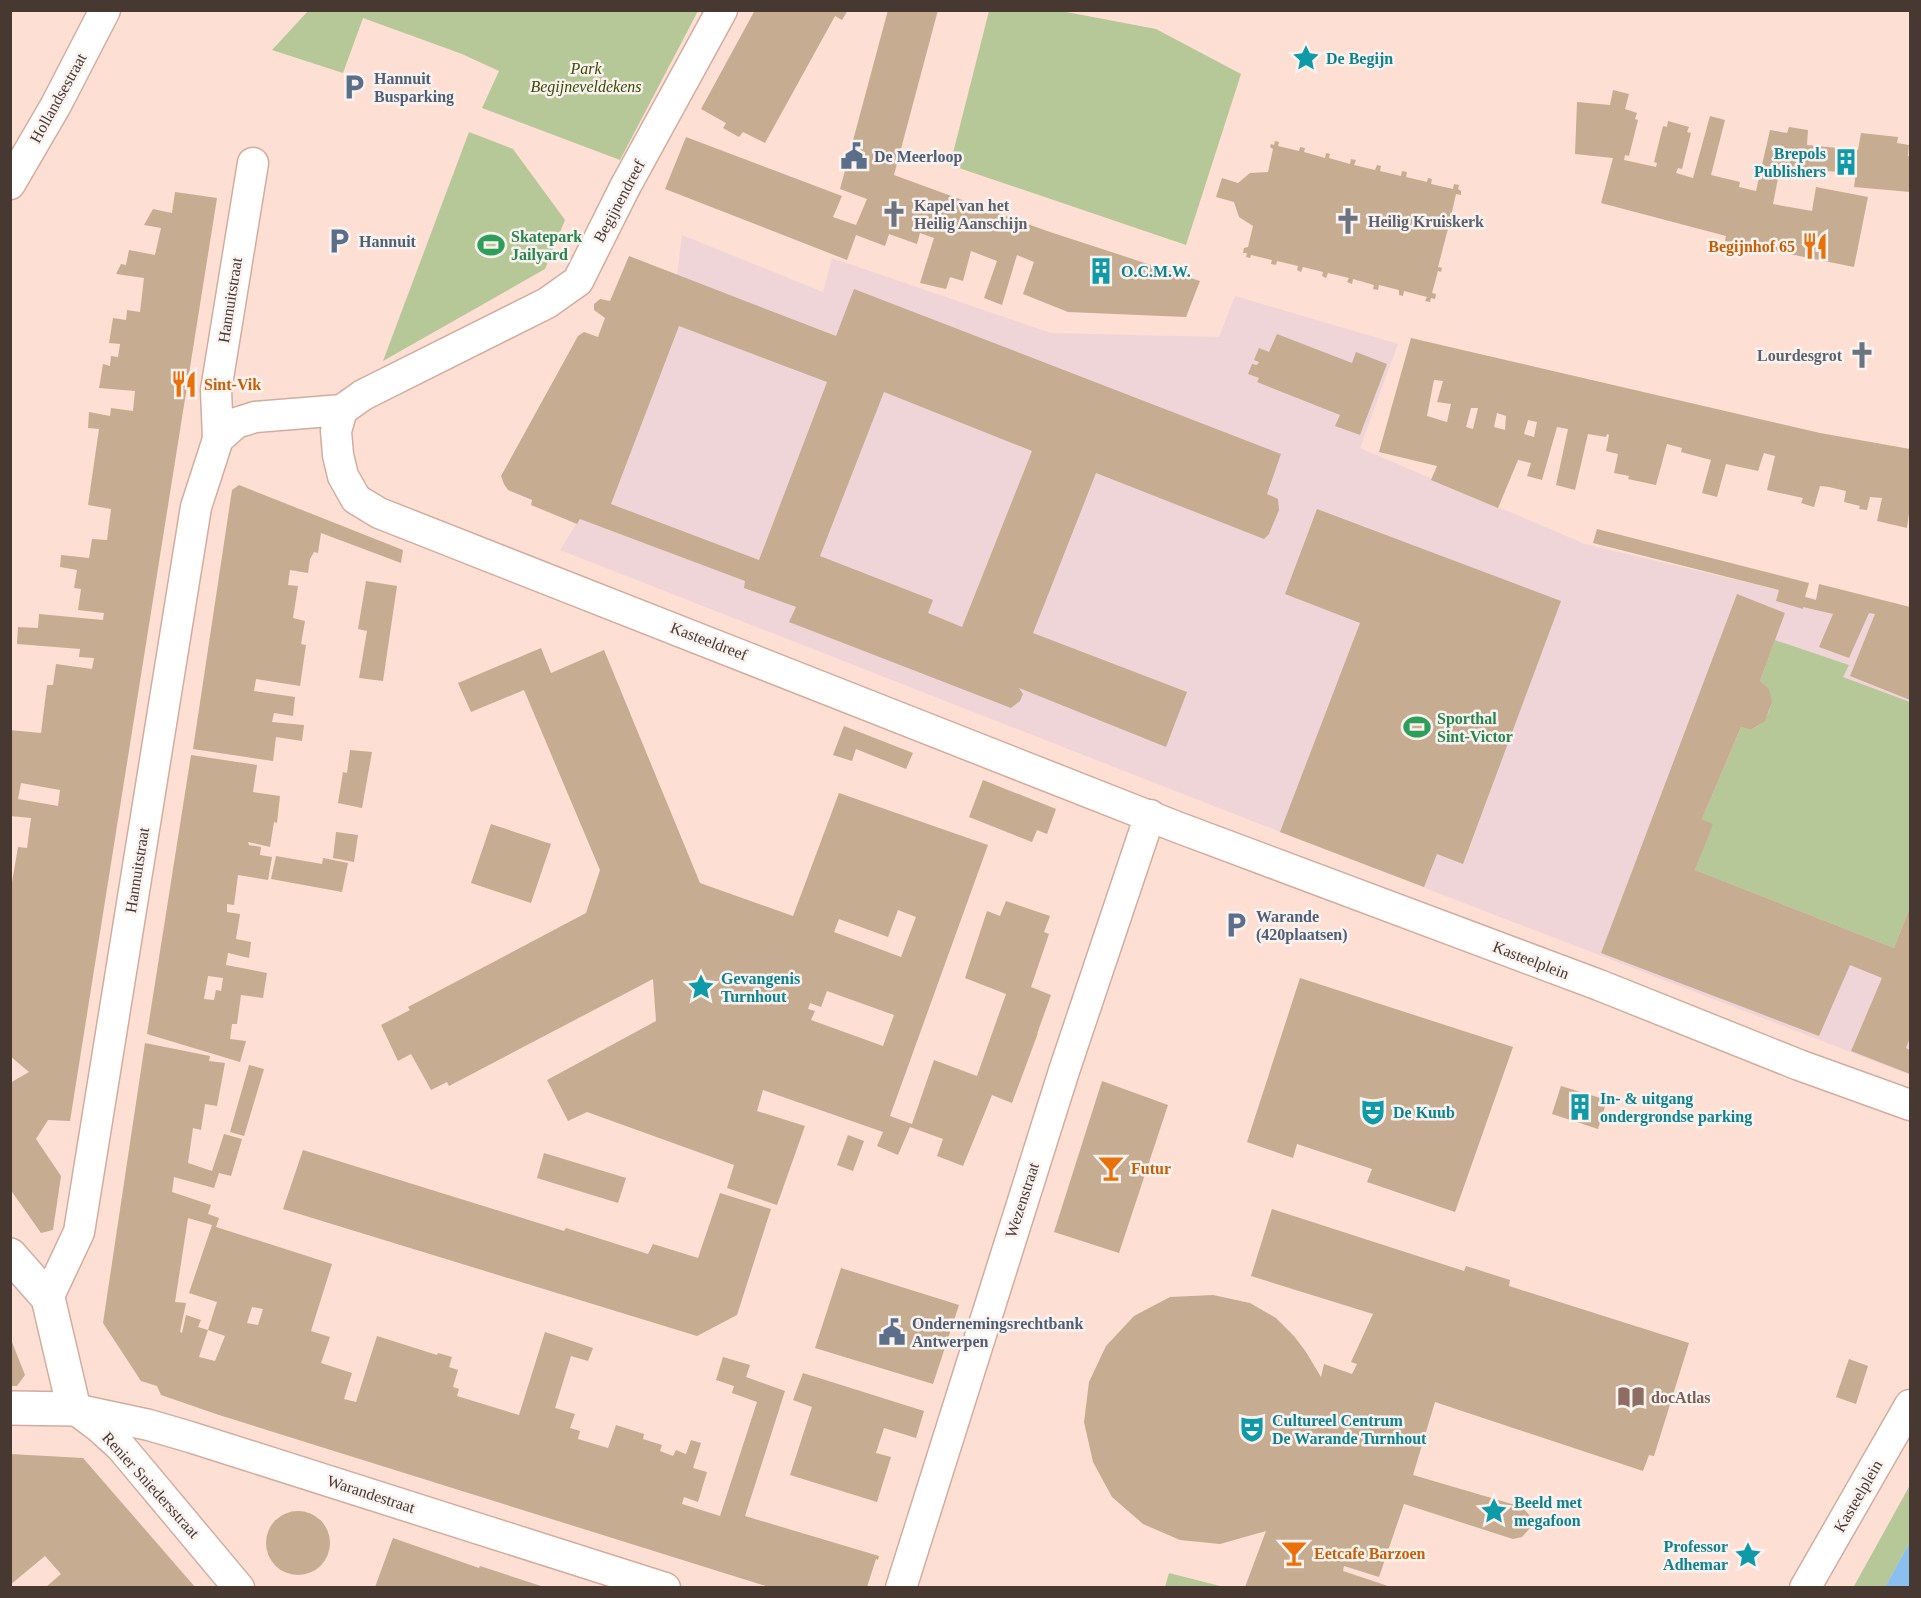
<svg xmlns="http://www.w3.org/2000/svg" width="1921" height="1598" font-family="'Times New Roman',serif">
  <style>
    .education { fill: #f0d5d8 }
    .green { fill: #b6c897 }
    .water { fill: #8abfee }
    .building { fill: #c6ac91; fill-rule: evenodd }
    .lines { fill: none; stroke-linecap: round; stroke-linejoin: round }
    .street-casing { stroke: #d2ad9f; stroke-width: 33 }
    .secondary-casing { stroke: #d2ad9f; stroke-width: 36 }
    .street { stroke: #fff; stroke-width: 30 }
    .secondary { stroke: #fff; stroke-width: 33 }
    .labels { text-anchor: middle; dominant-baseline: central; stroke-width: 5; stroke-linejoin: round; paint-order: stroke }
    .culture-label { font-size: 16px; font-weight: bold; fill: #0d838f; stroke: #faf2ef; text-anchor: start }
    .park-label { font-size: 16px; font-style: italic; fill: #394b04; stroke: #faf2ef }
    .service-label { font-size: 16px; font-weight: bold; fill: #4e5e75; stroke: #faf2ef; text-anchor: start }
    .street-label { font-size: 16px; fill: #473832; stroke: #faf2ef }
    .worship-label { font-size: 16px; font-weight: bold; fill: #5b616d; stroke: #faf2ef; text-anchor: start }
    .leisure-label { font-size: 16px; font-weight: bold; fill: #27864d; stroke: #faf2ef; text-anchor: start }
    .food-label { font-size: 16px; font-weight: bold; fill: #c56008; stroke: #faf2ef; text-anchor: start }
    .education-label { font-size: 16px; font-weight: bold; fill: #785e54; stroke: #faf2ef; text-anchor: start }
  </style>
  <rect width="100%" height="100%" fill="#fedfd3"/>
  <!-- education -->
  <polygon class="education" points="682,235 823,292 832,258 1051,333 1219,337 1235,296 1398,344 1360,448 1585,544 1910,621 1910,1075 1280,832 560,550 580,518 677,275"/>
  <!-- green -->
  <g class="green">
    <polygon points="308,11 308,10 698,11 620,160 482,108 499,71 462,54 363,18 343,73 272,50"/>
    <polygon points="989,11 1061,11 1156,29 1241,74 1186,245 950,165"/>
    <polygon points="469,132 513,149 565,220 545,269 383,361"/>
    <path d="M1775,640L1849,665L1843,677L1910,702V907L1894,948L1695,870L1712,824L1702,819L1741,727L1751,730C1772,720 1778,697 1760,681Z"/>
    <polygon points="1910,1485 1910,1542 1885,1587 1853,1588"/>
    <polygon points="1169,1573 1224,1587 1165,1587"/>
  </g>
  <!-- water -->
  <polygon class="water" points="1910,1542 1910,1587 1885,1587"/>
  <!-- building -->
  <g class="building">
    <polygon points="755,10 848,10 842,20 835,16 765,143 743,132 739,137 723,128 726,123 701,109"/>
    <polygon points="888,10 938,10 894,175 1047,231 1200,281 1186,317 1068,312 1023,294 1034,262 1017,255 1002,305 984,298 997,261 971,251 963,281 950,277 946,289 920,283 934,238 920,233 917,244 889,234 885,246 856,235 847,260 665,189 686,137 842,196 833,217 856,225 867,199 840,189"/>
    <polygon points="1613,90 1629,94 1625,109 1637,113 1635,119 1638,120 1629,156 1625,155 1624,160 1656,167 1657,163 1654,162 1663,126 1667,127 1668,121 1689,127 1687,132 1691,133 1682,169 1678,168 1676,173 1693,178 1710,116 1725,120 1711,175 1740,182 1739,187 1756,191 1770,130 1787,133 1789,127 1808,130 1807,145 1858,150 1861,133 1898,137 1897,143 1909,145 1908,156 1910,156 1910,192 1854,187 1856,173 1780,168 1773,204 1812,211 1816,187 1868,197 1854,267 1725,241 1726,236 1601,203 1613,158 1575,154 1577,102 1610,105"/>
    <polygon points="1275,141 1279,142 1278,146 1299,151 1300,147 1305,148 1304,152 1325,158 1326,153 1330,154 1329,158 1350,164 1351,159 1356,160 1354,165 1375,170 1377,165 1381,166 1380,171 1401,176 1402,171 1407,172 1406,177 1427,182 1428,178 1432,179 1431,184 1453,189 1454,184 1459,185 1458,189 1461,191 1461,195 1456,194 1451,216 1455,217 1454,222 1450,221 1438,267 1442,268 1441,272 1438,271 1432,293 1436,294 1435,299 1431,298 1430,302 1425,301 1427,297 1404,291 1403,296 1399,295 1399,290 1379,285 1378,290 1373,289 1374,285 1353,279 1352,284 1347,282 1349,278 1328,273 1326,278 1322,276 1323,272 1303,267 1301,272 1297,270 1298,266 1277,261 1276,265 1271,264 1272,260 1251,255 1250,258 1246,257 1247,253 1243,253 1244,248 1248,247 1253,226 1239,217 1234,202 1216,197 1222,178 1238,183 1250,173 1268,172 1273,149 1270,147 1271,144 1274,145"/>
    <path d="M175,192L217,198L70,1121L48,1120L36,1139L61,1176L53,1230L41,1233L10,1189V1083L29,1072L10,1056V894L18,847L27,848L31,818L10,816V730L41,733L47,685H53L56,664L92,669L94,658L79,657L80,649L17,644L18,627L38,628L39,614L103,620L104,613L78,610L81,589L74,588L77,570L60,567L61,555L89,558L92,539L107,540L111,509L88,505L99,429L88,428L89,412L110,416L111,408L133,411L135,391L99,388L103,364L110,366L111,356L118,357L120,344L109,343L113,318L126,320L127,310L140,312L144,278L116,274L121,264L126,265L129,250L155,255L161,228L144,225L153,209L172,213ZM21,783L60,790L58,806L18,799Z"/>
    <path d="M629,256L836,336L854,289L1281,454L1267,494L1278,499L1279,510L1269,534L1264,539L1096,473L1033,633L1187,692L1166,747L1019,688L1023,694L1020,701L1011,708L789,622L796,607L744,588L745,581L580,519L577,524L531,505L532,500L508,490L504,484L501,476L578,336L584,332L598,337L605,318L594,310V304L600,299L610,301ZM679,326L827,382L759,560L611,504ZM884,392L1032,451L962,627L928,613L933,600L820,556Z"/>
    <polygon points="1277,334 1352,363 1356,352 1387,364 1360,435 1335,426 1340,415 1257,382 1259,378 1248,374 1252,364 1257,365 1259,362 1254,360 1259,348 1269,352"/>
    <path d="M1411,338L1820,433L1910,449V506L1907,528L1877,521L1882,498L1870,497L1867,510L1859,509L1860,506L1844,502L1846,491L1829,487L1820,486L1814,507L1801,503L1803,498L1767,490L1775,456L1764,453L1758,471L1726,464L1717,497L1702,493L1711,460L1681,452L1682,448L1667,444L1656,485L1628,479L1629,476L1614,473L1618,454L1606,451L1609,435L1607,434L1606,437L1588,434L1575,490L1556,485L1568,429L1557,427L1542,480L1527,476L1531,463L1518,460L1498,508L1431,480L1437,466L1379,452ZM1434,380L1443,381L1437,402L1451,404L1447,422L1427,416ZM1471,408H1478L1473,429L1466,427ZM1497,413L1506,416L1505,430L1494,427ZM1528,420L1537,422L1534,437L1524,434Z"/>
    <polygon points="239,485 403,550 401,563 321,533 318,553 314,552 310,559 308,573 290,570 288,585 298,586 293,618 305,621 301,644 306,645 300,686 256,679 254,691 295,697 293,716 274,713 272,722 304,725 302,741 276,737 273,761 193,749 232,490"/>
    <polygon points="1317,509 1561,601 1463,864 1437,854 1424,887 1280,832 1360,623 1285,594"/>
    <polygon points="1597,529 1809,583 1805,597 1816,600 1819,584 1910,607 1910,700 1850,676 1875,614 1869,613 1849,658 1819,647 1833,614 1803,607 1803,609 1776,601 1779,590 1593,543"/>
    <polygon points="366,581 397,586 383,681 359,678 367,631 358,629"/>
    <polygon points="1737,594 1785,613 1760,681 1769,689 1772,702 1765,721 1751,730 1741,727 1702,819 1713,824 1695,870 1894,948 1910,907 1910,1038 1906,1048 1910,1050 1910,1074 1851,1051 1882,978 1850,965 1819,1036 1601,953"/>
    <path d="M541,648L551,673L604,650L700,883L793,916L839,793L988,845L890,1116L912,1124L934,1060L977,1076L1006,994L965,978L987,911L1000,916L1006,901L1050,916L1044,932L1049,934L1031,987L1051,995L1037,1034L1038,1033L1012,1103L992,1095L963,1166L937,1156L943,1139L910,1127L898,1155L877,1146L883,1132L763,1090L757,1111L805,1126L777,1205L727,1188L734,1165L587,1112L568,1121L547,1080L656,1021L653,979L449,1086L447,1082L431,1090L411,1054L398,1061L381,1025L410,1010L408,1007L586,913L600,870L524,690L471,712L458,683ZM898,910L916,917L901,957L834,932L839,919L888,937ZM827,991L894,1015L883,1046L811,1020L815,1011L808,1009L810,1003L821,1007Z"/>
    <polygon points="844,726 913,753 906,769 856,749 852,761 833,755"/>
    <polygon points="350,750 372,752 362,808 338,803 343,772 347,773"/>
    <path d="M191,755L257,765L253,792L280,796L277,823L274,822L270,847L248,842L249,845L261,847L260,855L272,857L268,880L238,875L234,905L227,904V912L240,914L236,939L251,942L249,958L228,953L226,965L267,973L263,998L241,995L237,1024H232L230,1039L246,1041L240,1062L147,1034ZM208,976L223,978L221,991L216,990L214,1000L204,999Z"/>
    <polygon points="983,780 1056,809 1047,834 1037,830 1032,842 969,817"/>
    <polygon points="491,824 551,844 531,903 471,883"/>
    <polygon points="336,832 358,835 354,862 333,858"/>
    <polygon points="276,856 322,864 323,858 348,863 342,892 271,879"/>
    <polygon points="1300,978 1513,1047 1455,1212 1367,1182 1372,1169 1297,1144 1293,1158 1247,1142"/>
    <path d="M145,1043L210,1056L209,1061L225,1063L217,1106L205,1104L201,1130L193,1128L188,1163L212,1171L224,1134L242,1139L231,1176L219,1173L214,1188L174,1177L172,1192L211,1205L208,1214L219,1218L216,1227L332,1264L311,1331L330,1337L321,1363L352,1373L344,1399L356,1402L377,1336L437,1355L438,1353L452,1357L449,1367L458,1370L453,1387L459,1389L457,1396L519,1415L545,1332L593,1348L588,1361L571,1356L555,1408L575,1414L570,1428L580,1431L578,1439L608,1448L616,1425L644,1434L643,1439L662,1445L660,1451L673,1456L676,1450L686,1454L691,1440L701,1443L693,1468L707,1472L698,1502L684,1497L682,1504L720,1516L757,1402L732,1393L734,1386L716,1380L723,1357L750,1365L746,1377L785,1391L745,1516L879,1556L878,1560L876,1559L867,1587H769L219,1415L161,1395L157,1386L141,1381L103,1323ZM188,1218L212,1225L189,1293L217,1302L208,1330L225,1336L215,1361L199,1357L208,1330L198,1327L201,1320L186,1315L182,1333L180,1332L186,1303L175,1302ZM252,1307L263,1309L258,1325L247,1323Z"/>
    <polygon points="249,1065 264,1069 244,1136 230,1132"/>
    <polygon points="1102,1081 1168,1105 1119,1253 1054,1232"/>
    <polygon points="1561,1086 1607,1100 1598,1129 1552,1114"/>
    <polygon points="848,1135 864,1141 853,1171 837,1165"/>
    <polygon points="303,1150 564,1231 566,1228 648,1254 653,1244 698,1258 720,1193 771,1209 737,1315 697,1336 283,1209"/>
    <polygon points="544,1153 626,1178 618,1203 537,1178"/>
    <polygon points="1272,1209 1464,1271 1466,1266 1510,1280 1509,1286 1689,1343 1654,1456 1649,1455 1643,1471 1435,1402 1413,1475 1522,1507 1530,1516 1530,1528 1522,1537 1513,1539 1404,1504 1379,1577 1344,1566 1343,1571 1391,1587 1245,1587 1266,1531 1220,1544 1180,1540 1143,1524 1112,1497 1093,1462 1084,1422 1089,1382 1106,1346 1134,1316 1170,1297 1213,1295 1250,1303 1276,1318 1294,1336 1306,1352 1321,1377 1324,1364 1352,1374 1357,1364 1351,1362 1373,1314 1251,1276"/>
    <polygon points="841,1268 959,1305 933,1384 815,1348"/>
    <polygon points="10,1337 25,1375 17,1386 10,1386"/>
    <polygon points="1849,1359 1868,1366 1856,1404 1836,1397"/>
    <polygon points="803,1373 924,1411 916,1438 884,1428 876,1453 891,1457 877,1502 790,1475 812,1407 793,1400"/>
    <polygon points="10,1454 83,1458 195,1587 46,1587 61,1574 45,1556 10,1585"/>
    <circle cx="298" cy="1543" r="32"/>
    <polygon points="393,1538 479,1568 480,1566 544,1587 375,1587"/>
  </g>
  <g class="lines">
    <defs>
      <g id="street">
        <polyline points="10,184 56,105 105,10"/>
        <polyline points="342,410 336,431 338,455 343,476 356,499 379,513 1177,827 1599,985 1799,1065 1910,1105"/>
        <polyline points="218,439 216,390 253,163"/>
        <polyline points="48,1298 79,1232 196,507 218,439 236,423 255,417 342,410 363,395 547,303 578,281 625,187 722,10"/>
        <polyline points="74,1409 149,1425 190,1437 665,1588"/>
        <polyline points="79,1412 99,1427 121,1447 239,1588"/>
        <polyline points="901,1588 1064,1071 1150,815"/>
        <polyline points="1805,1588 1910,1405"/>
      </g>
      <polyline id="secondary" points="10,1255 48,1298 74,1409 10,1408"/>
    </defs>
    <!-- street casing -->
    <use href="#street" class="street-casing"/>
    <!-- secondary casing -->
    <use href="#secondary" class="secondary-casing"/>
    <!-- street -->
    <use href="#street" class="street"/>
    <!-- secondary -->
    <use href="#secondary" class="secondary"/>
  </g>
  <!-- icons -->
  <defs>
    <symbol id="sight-bare" viewBox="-9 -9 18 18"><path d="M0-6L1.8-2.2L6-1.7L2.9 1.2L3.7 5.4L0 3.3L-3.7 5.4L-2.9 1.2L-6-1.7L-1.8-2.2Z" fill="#0f9aa8" stroke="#faf2ef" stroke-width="2.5" paint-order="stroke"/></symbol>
    <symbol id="parking-bare" viewBox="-9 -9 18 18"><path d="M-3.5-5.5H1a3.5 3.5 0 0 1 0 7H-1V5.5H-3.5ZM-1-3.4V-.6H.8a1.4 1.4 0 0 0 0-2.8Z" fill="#5c6f8a" stroke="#faf2ef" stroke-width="2.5" paint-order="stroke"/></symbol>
    <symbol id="civic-bare" viewBox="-9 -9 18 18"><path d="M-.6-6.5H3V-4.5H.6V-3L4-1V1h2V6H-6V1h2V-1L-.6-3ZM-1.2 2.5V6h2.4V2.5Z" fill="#5c6f8a" stroke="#faf2ef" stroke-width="2.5" paint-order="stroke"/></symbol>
    <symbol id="building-bare" viewBox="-9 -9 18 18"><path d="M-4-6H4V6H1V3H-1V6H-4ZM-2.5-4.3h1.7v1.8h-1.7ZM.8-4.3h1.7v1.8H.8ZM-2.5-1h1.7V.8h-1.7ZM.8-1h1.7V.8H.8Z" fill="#0f9aa8" stroke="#faf2ef" stroke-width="2.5" paint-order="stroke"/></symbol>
    <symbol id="church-bare" viewBox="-9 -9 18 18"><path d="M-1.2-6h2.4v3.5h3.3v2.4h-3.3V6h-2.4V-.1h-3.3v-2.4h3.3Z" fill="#6b7280" stroke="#faf2ef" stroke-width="2.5" paint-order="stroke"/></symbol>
    <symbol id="stadium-bare" viewBox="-9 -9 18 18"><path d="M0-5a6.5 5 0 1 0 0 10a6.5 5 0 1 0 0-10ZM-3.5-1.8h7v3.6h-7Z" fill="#2e9e5b" stroke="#faf2ef" stroke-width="2.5" paint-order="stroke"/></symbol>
    <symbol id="restaurant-bare" viewBox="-9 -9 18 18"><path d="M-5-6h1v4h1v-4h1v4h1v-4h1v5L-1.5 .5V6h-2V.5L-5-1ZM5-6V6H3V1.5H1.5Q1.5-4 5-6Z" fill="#e8710a" stroke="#faf2ef" stroke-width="2.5" paint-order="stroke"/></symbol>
    <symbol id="theatre-bare" viewBox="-9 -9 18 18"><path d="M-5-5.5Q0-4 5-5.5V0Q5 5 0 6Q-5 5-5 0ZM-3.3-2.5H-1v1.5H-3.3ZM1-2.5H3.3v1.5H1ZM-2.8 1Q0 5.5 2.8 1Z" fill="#0f9aa8" stroke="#faf2ef" stroke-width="2.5" paint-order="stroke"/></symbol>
    <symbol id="bar-bare" viewBox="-9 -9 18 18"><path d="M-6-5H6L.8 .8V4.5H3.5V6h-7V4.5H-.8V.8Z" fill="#e8710a" stroke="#faf2ef" stroke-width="2.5" paint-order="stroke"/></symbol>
    <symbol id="library-bare" viewBox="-9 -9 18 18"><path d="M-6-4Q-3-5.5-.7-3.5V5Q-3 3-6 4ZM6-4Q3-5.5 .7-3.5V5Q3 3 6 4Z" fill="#8d6e63" stroke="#faf2ef" stroke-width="2.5" paint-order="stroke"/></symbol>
  </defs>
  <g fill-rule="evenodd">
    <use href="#sight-bare" x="1287" y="39" width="38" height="38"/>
    <use href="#parking-bare" x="335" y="68" width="38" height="38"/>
    <use href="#civic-bare" x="835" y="137" width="38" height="38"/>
    <use href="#building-bare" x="1827" y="143" width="38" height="38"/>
    <use href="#church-bare" x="875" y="195" width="38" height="38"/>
    <use href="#church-bare" x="1329" y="202" width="38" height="38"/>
    <use href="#parking-bare" x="320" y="222" width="38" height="38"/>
    <use href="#stadium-bare" x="472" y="226" width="38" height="38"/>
    <use href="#restaurant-bare" x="1796" y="227" width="38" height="38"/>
    <use href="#building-bare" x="1082" y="252" width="38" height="38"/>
    <use href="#church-bare" x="1843" y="336" width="38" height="38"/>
    <use href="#restaurant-bare" x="165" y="365" width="38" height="38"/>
    <use href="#stadium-bare" x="1398" y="708" width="38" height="38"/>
    <use href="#parking-bare" x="1217" y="906" width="38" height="38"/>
    <use href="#sight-bare" x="682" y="968" width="38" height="38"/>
    <use href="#building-bare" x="1561" y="1088" width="38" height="38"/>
    <use href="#theatre-bare" x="1354" y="1093" width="38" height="38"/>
    <use href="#bar-bare" x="1092" y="1149" width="38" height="38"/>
    <use href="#civic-bare" x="873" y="1313" width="38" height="38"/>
    <use href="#library-bare" x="1612" y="1378" width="38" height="38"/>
    <use href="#theatre-bare" x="1233" y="1410" width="38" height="38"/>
    <use href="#sight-bare" x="1475" y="1492" width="38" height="38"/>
    <use href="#bar-bare" x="1275" y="1534" width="38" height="38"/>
    <use href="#sight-bare" x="1729" y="1536" width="38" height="38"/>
  </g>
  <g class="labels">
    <!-- culture labels -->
    <g class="culture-label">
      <text x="1326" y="58">De Begijn</text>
      <text x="1826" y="153" text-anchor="end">Brepols<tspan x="1826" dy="18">Publishers</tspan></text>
      <text x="1121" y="271">O.C.M.W.</text>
      <text x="721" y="978">Gevangenis<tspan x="721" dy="18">Turnhout</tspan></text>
      <text x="1600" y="1098">In- &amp; uitgang<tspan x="1600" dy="18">ondergrondse parking</tspan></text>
      <text x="1393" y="1112">De Kuub</text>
      <text x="1272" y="1420">Cultureel Centrum<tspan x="1272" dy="18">De Warande Turnhout</tspan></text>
      <text x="1514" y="1502">Beeld met<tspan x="1514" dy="18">megafoon</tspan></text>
      <text x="1728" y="1546" text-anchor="end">Professor<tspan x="1728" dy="18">Adhemar</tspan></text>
    </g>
    <!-- park labels -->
    <g class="park-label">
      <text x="586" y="68">Park<tspan x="586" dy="18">Begijneveldekens</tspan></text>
    </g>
    <!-- service labels -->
    <g class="service-label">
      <text x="374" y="78">Hannuit<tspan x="374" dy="18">Busparking</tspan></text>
      <text x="874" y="156">De Meerloop</text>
      <text x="359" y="241">Hannuit</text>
      <text x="1256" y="916">Warande<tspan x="1256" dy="18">(420plaatsen)</tspan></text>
      <text x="912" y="1323">Ondernemingsrechtbank<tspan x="912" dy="18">Antwerpen</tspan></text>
    </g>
    <!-- street labels -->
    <g class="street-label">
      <text transform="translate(58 98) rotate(-61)">Hollandsestraat</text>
      <text transform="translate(619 201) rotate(-62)">Begijnendreef</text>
      <text transform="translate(230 300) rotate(-81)">Hannuitstraat</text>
      <text transform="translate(709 641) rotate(21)">Kasteeldreef</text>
      <text transform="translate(137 870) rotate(-81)">Hannuitstraat</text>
      <text transform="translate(1531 960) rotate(21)">Kasteelplein</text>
      <text transform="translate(1022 1200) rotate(-72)">Wezenstraat</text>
      <text transform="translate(151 1485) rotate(48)">Renier Sniedersstraat</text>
      <text transform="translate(371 1494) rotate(18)">Warandestraat</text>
      <text transform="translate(1858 1496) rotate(-60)">Kasteelplein</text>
    </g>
    <!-- worship labels -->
    <g class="worship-label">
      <text x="914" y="205">Kapel van het<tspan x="914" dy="18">Heilig Aanschijn</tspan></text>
      <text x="1368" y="221">Heilig Kruiskerk</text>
      <text x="1842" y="355" text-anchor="end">Lourdesgrot</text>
    </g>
    <!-- leisure labels -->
    <g class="leisure-label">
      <text x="511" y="236">Skatepark<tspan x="511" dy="18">Jailyard</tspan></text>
      <text x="1437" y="718">Sporthal<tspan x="1437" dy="18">Sint-Victor</tspan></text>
    </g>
    <!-- food labels -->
    <g class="food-label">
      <text x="1795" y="246" text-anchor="end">Begijnhof 65</text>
      <text x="204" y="384">Sint-Vik</text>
      <text x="1131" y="1168">Futur</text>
      <text x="1314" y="1553">Eetcafe Barzoen</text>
    </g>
    <!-- education labels -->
    <g class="education-label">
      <text x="1651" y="1397">docAtlas</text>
    </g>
  </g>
  <!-- border -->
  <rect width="1921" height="1598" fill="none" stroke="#473832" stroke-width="24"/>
</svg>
